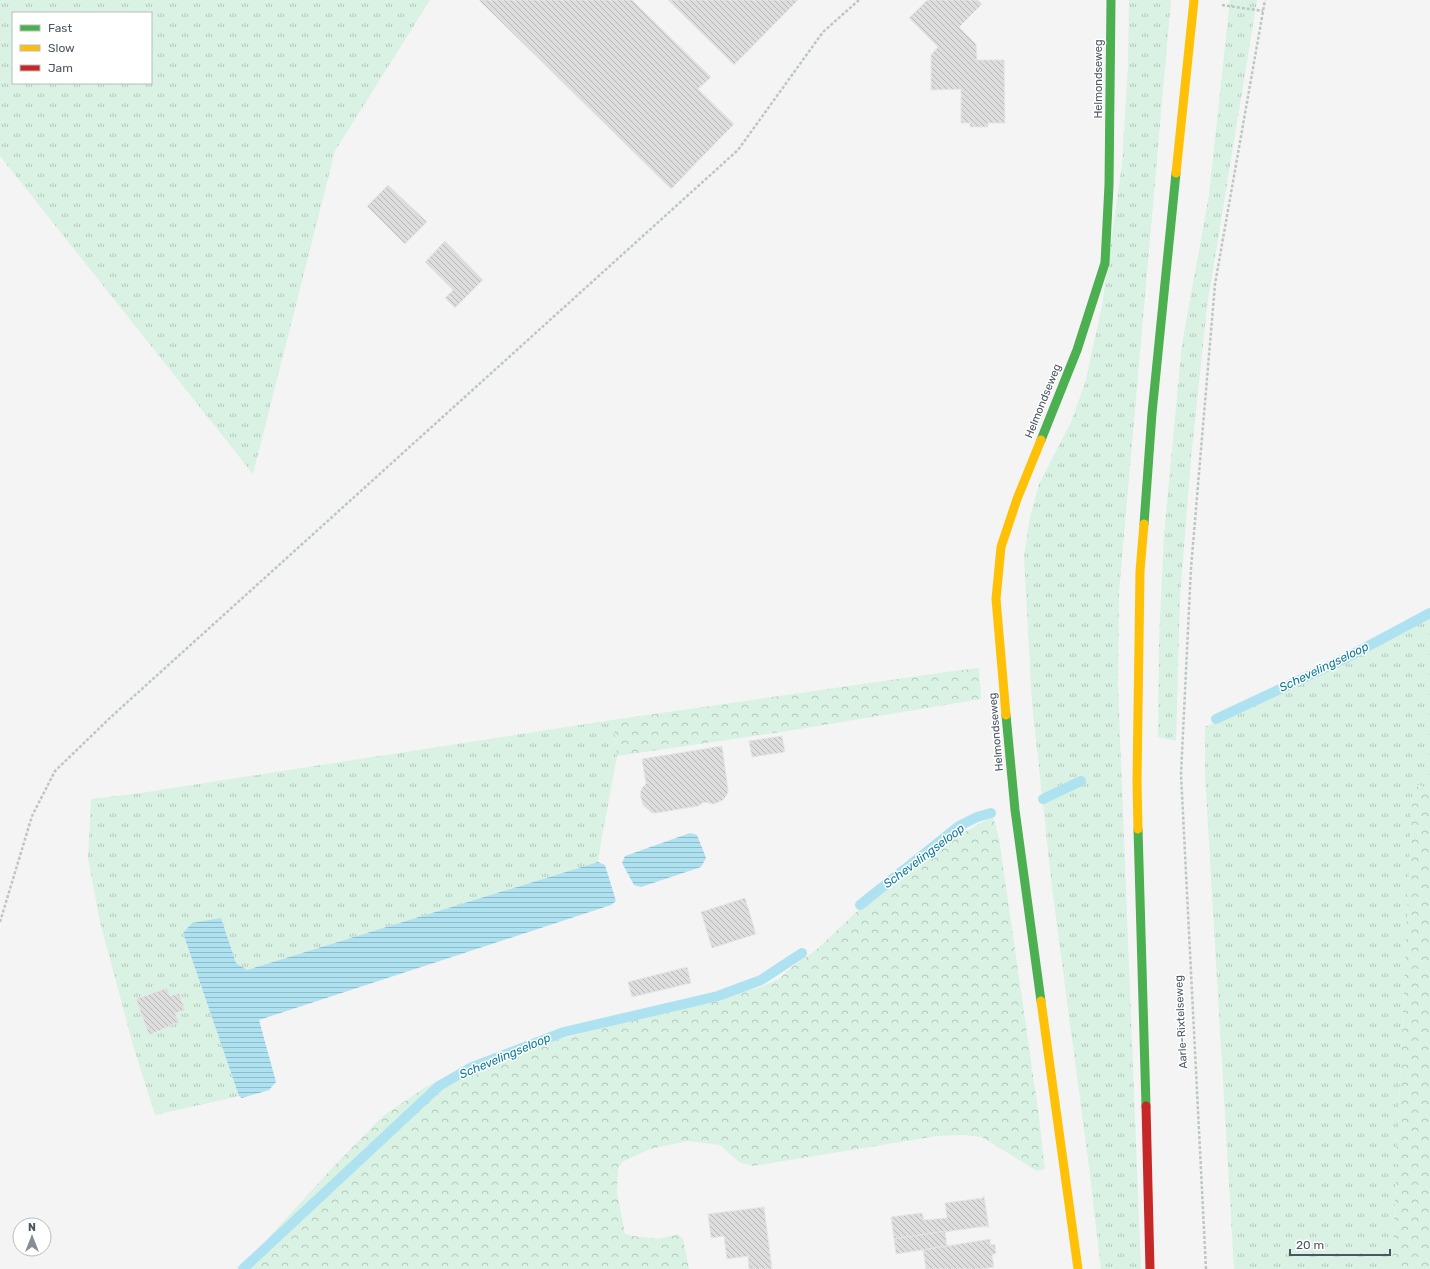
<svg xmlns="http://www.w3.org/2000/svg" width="1430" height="1269" font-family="Rubik,sans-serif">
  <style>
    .grass { fill: url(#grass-tufts); fill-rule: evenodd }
    .forest { fill: url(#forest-crowns) }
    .water { fill: url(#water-rules) }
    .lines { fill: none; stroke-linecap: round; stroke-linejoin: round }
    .stream { stroke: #aee2f0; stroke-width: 10 }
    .building { fill: url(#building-back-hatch); stroke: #e5e6e7 }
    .path { stroke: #bcc7c4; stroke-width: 2.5; stroke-dasharray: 3 2; stroke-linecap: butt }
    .fast { stroke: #4caf50; stroke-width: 9 }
    .slow { stroke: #ffc107; stroke-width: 9 }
    .jam { stroke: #c62828; stroke-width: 9 }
    .labels { text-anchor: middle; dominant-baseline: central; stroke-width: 3; stroke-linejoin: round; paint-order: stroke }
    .street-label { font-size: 11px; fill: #4a5661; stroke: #fff }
    .water-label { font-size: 12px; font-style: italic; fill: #0c7c9b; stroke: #fff }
  </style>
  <defs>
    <pattern id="grass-tufts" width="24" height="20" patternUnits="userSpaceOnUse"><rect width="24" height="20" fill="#d9f2e3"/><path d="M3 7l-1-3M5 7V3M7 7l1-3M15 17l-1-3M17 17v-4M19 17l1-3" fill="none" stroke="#b2c7bb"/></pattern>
    <pattern id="forest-crowns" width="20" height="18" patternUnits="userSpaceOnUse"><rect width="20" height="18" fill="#d9f2e3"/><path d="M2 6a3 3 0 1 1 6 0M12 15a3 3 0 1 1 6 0" fill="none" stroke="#b2c7bb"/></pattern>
    <pattern id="water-rules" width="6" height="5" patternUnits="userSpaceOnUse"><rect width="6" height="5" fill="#aee2f0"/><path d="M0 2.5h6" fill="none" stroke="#90bac6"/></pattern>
    <pattern id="building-back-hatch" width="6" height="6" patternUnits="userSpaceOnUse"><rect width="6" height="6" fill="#ddddde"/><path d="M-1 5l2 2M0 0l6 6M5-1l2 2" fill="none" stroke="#b5b6b7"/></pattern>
  </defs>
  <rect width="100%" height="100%" fill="#f4f4f4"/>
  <!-- grass -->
  <g class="grass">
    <path d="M0,0H430L335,151L253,474L0,156ZM13,13H151V83H13Z"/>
    <polygon points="1129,0 1171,0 1119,592 1118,687 1141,1269 1101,1269 1089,1167 1052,888 1032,703 1024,557 1030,517 1039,484 1071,422 1085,383 1102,306 1122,164 1128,66"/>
    <polygon points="1230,0 1257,0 1207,307 1191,458 1180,598 1176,741 1158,737 1159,640 1164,534 1182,344 1209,195"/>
    <path d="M1430,616V789L1418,785L1412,799L1392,1269H1234L1205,776V727C1282,693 1358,659 1430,616Z"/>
    <polygon points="612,720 615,736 617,756 601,843 598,862 246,970 236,963 221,918 183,933 239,1096 155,1115 133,1045 100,922 88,858 91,799 134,794"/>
  </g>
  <!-- forest -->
  <g class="forest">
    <polygon points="979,668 981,699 781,732 617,756 615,736 612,720 946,672"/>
    <polygon points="1418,785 1430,789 1430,1269 1392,1269 1412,799"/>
    <polygon points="993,816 999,838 1038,1110 1045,1169 1037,1171 982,1137 962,1135 937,1136 753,1166 739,1162 720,1145 688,1141 650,1149 622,1162 618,1169 617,1192 625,1234 633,1236 658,1239 678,1234 683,1239 689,1269 240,1269 332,1168 383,1116 424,1088 455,1072 537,1045 761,987 779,979 792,967 816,950 888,882 935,849"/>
  </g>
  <!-- water -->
  <g class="water">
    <polygon points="690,833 697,835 706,858 701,867 641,887 634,885 622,863 625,856"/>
    <polygon points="598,862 605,865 616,901 611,905 259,1020 276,1082 269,1090 242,1098 239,1096 183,933 192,923 221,918 236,963 247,970"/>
  </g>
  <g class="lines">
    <!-- stream -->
    <g class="stream">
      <polyline points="1216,719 1344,659 1430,613"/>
      <polyline points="1043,799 1081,781"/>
      <polyline points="860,905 959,826 977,817 991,813"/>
      <polyline points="243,1269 439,1086 470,1068 564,1032 718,996 761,980 802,953"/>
    </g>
  </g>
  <!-- building -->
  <g class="building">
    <polygon points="479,0 632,0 711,77 698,89 734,124 671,189"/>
    <polygon points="668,0 798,0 734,65"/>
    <polygon points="927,0 978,0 982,4 959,27 976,44 977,60 1004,60 1005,123 988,123 988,127 970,127 970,123 961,123 961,89 931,90 931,55 938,47 909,18"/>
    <polygon points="388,185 427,222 405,244 367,206"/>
    <polygon points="445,241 483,280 455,308 445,298 453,290 425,262"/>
    <polygon points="782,736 785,752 752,757 749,741"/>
    <polygon points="722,746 728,789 728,793 723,800 714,804 704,802 698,806 656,813 652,813 643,805 640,794 642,788 646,784 642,759"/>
    <polygon points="745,898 756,934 712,948 701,912"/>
    <polygon points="687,967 691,983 632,997 628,982"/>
    <polygon points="167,988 170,996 179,993 185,1010 175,1013 179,1022 149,1035 136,999"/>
    <polygon points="983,1196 984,1196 989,1228 987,1226 894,1239 891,1217 922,1213 924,1220 947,1218 945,1203 983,1198"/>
    <polygon points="764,1207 772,1269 749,1269 748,1256 727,1259 724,1236 711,1238 708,1214"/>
    <polygon points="945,1231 947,1246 896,1254 894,1239"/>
    <polygon points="990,1239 990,1244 995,1245 996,1253 992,1255 994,1267 980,1269 926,1269 923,1250"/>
  </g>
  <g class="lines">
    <!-- path -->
    <g class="path">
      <polyline points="1222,5 1263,11"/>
      <polyline points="0,922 32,816 55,771 112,716 738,150 823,32 859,0"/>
      <polyline points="1206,1269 1181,774 1191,568 1215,284 1265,0"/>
    </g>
    <!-- fast -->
    <g class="fast">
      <polyline points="1041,440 1077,350 1105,263 1109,185 1111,0"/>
      <polyline points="1144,524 1152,413 1176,173"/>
      <polyline points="1006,715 1015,810 1041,1001"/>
      <polyline points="1138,829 1146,1106"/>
    </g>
    <!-- slow -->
    <g class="slow">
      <polyline points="1176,173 1194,0"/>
      <polyline points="1006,715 996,599 1001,547 1017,499 1041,440"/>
      <polyline points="1138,829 1137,782 1140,571 1144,524"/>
      <polyline points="1041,1001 1078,1269"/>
    </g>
    <!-- jam -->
    <polyline class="jam" points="1146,1106 1150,1269"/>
  </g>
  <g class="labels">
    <!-- street labels -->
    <g class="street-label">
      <text transform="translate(1098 79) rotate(-90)">Helmondseweg</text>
      <text transform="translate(1043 401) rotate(-68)">Helmondseweg</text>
      <text transform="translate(996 732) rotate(-95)">Helmondseweg</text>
      <text transform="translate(1181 1022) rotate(-93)">Aarle-Rixtelseweg</text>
    </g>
    <!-- water labels -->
    <g class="water-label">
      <text transform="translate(1324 667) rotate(-26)">Schevelingseloop</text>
      <text transform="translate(924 856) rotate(-37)">Schevelingseloop</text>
      <text transform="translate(505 1056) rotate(-23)">Schevelingseloop</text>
    </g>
  </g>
  <!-- legend -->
  <rect x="12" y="12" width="140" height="72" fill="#ffffff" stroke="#b7bbc0"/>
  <rect x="20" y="25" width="20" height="6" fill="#4caf50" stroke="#b7bbc0"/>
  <text x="48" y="32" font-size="12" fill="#4a5661">Fast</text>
  <rect x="20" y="45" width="20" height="6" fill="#ffc107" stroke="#b7bbc0"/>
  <text x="48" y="52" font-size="12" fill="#4a5661">Slow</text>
  <rect x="20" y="65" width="20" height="6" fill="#c62828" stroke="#b7bbc0"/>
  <text x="48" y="72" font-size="12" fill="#4a5661">Jam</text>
  <!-- north arrow -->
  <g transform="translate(32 1237)"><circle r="19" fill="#ffffff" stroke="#b7bbc0"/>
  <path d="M0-3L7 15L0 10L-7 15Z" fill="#868d94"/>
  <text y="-6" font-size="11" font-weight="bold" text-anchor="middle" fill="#4a5661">N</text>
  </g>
  <!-- scale -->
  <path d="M1290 1249v6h100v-6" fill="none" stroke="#4a5661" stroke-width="2"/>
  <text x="1296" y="1249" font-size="12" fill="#4a5661" stroke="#ffffff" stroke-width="3" paint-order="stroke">20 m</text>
</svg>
